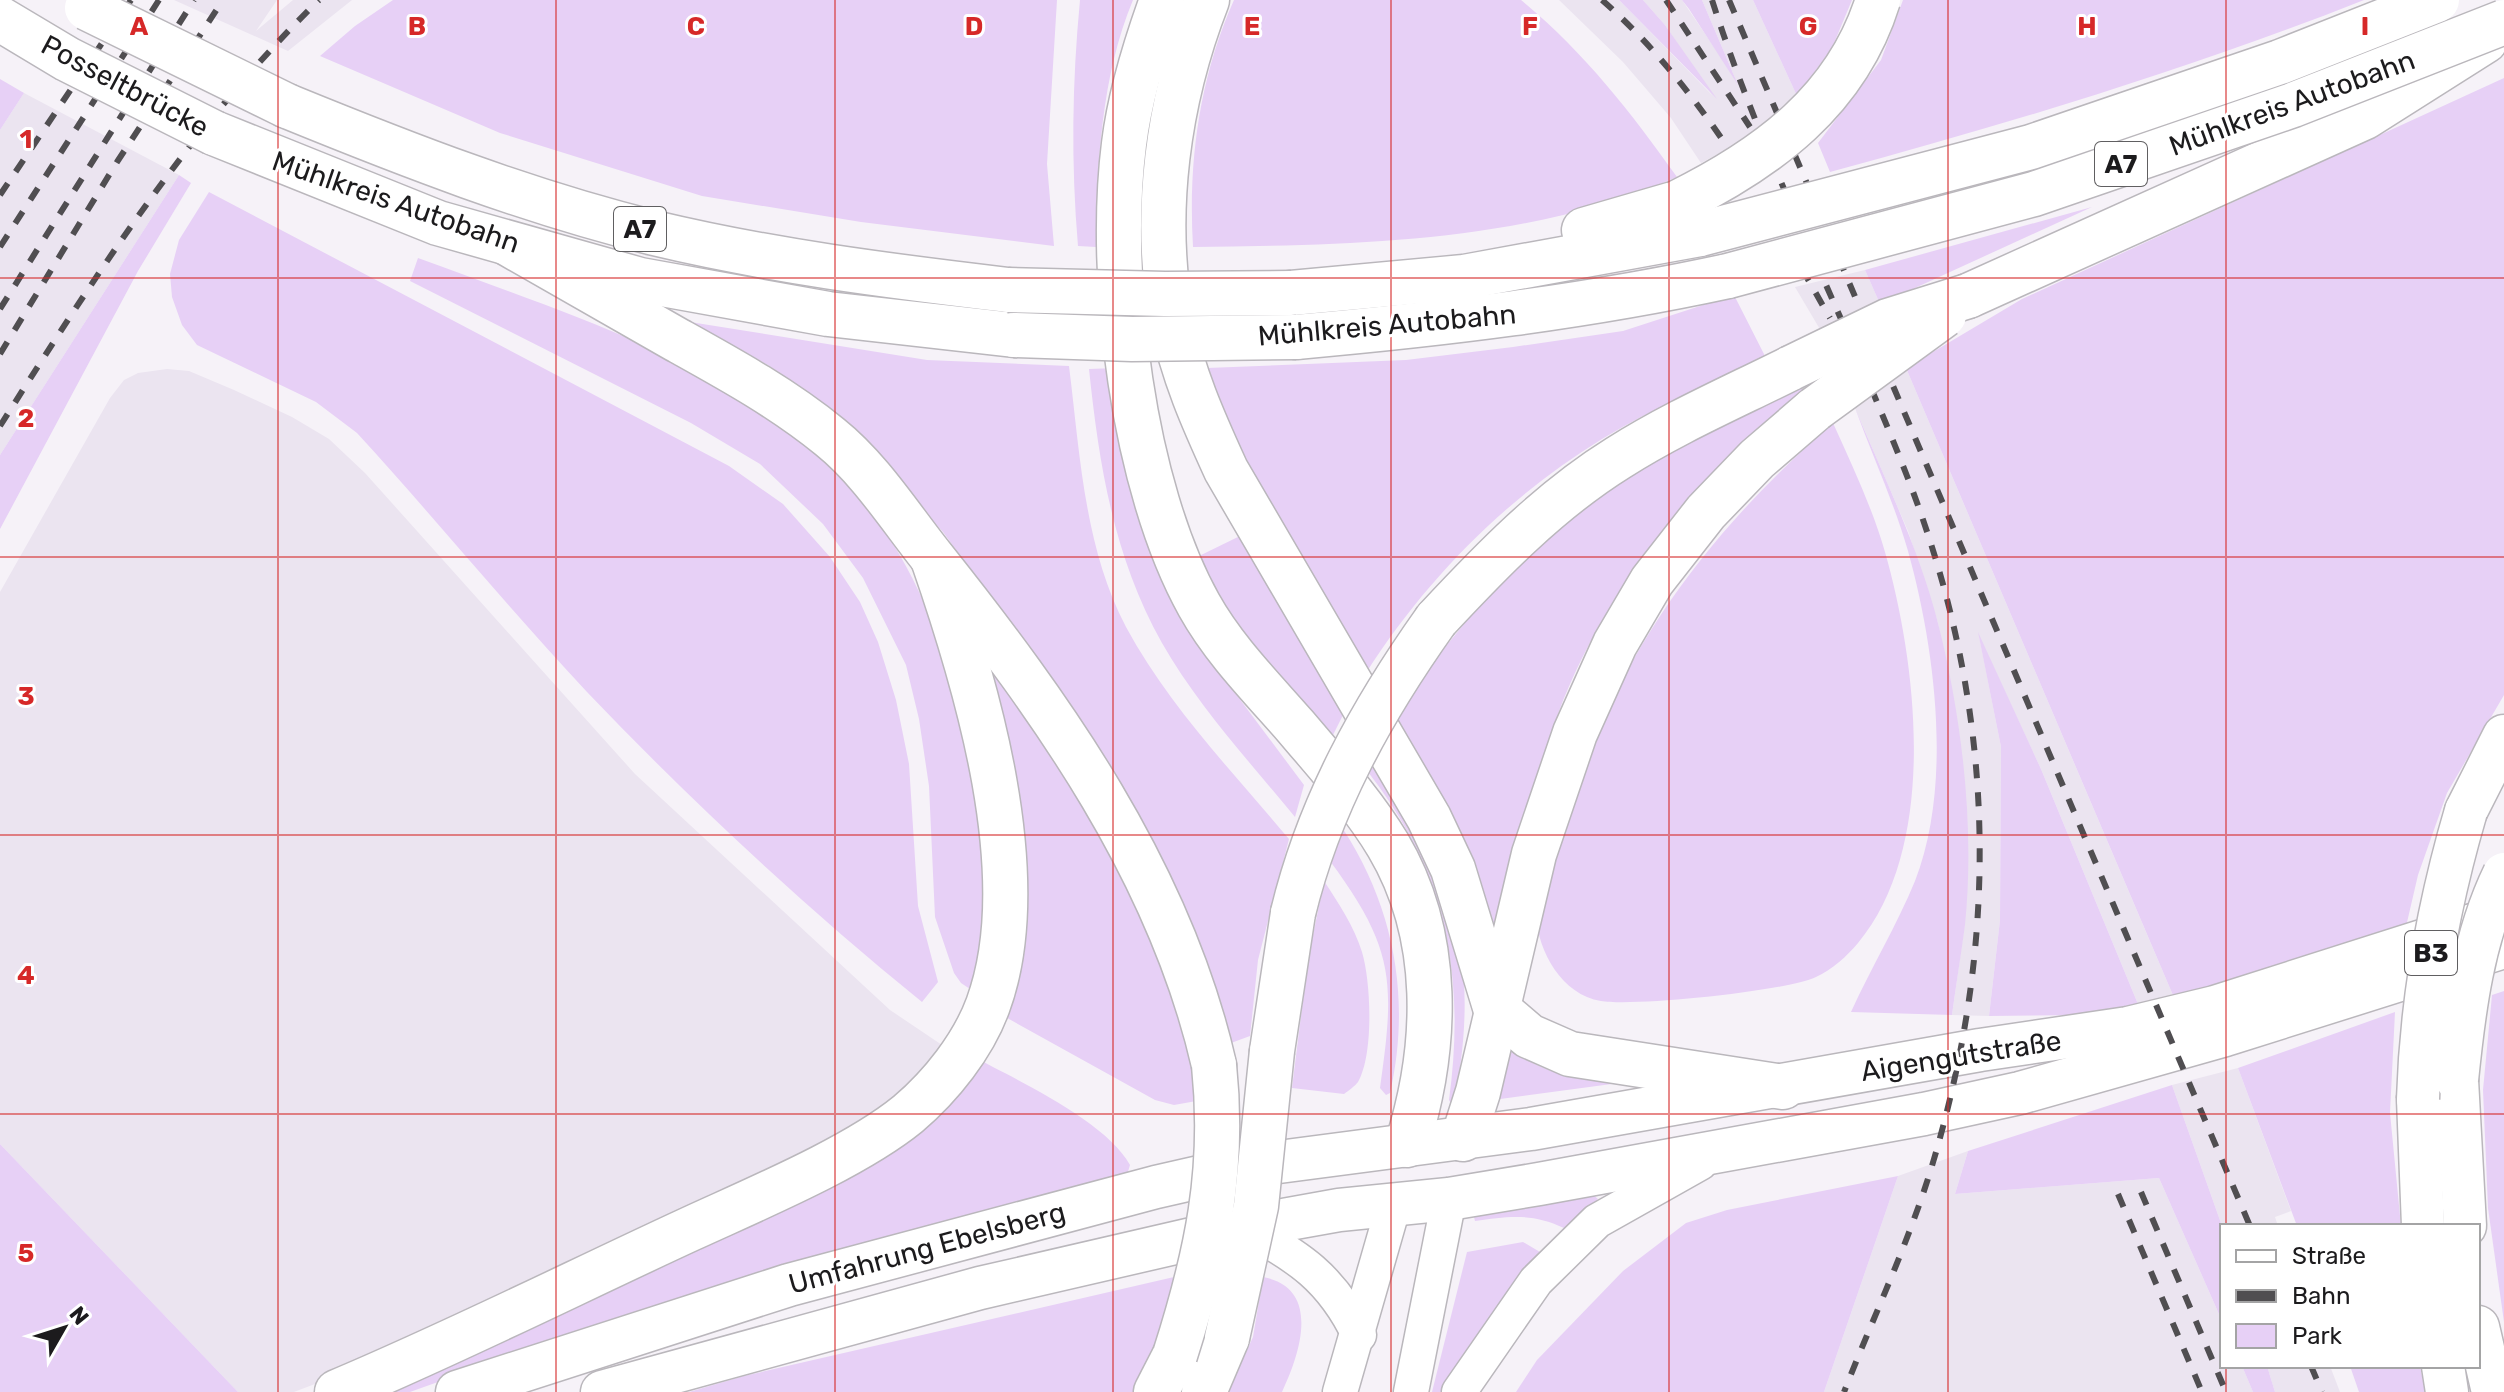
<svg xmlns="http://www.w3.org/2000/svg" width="2504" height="1392" font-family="Rubik,sans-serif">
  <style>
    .built { fill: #ebe4f0 }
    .green { fill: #e7d0f6 }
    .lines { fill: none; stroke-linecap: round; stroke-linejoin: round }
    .tertiary-casing { stroke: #bab7bc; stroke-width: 37 }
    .primary-casing { stroke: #bab7bc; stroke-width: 45 }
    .motorway-casing { stroke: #bab7bc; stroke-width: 47 }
    .tertiary { stroke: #fff; stroke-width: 34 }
    .primary { stroke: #fff; stroke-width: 42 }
    .motorway { stroke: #fff; stroke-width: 44 }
    .rail { stroke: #504e51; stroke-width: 6; stroke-dasharray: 14 14; stroke-linecap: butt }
    .primary-bridge-casing { stroke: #bab7bc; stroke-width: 45; stroke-linecap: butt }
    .motorway-bridge-casing { stroke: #bab7bc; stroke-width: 47; stroke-linecap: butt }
    .primary-bridge { stroke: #fff; stroke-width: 42 }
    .motorway-bridge { stroke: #fff; stroke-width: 44 }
    .grid { fill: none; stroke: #d62828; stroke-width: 2; stroke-opacity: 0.55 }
    .labels { text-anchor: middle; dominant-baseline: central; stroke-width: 6; stroke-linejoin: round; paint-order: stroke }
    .shield { fill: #fff; stroke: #605f61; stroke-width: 2 }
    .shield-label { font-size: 26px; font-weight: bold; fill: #1c1b1d }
    .street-label { font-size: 28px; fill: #1c1b1d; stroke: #fff }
    .grid-label { font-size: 26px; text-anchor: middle; font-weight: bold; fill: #d62828; stroke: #fff; stroke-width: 6; stroke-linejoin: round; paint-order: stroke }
  </style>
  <rect width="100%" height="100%" fill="#f6f2f8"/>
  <!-- built -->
  <g class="built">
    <polygon points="174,0 277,0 256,31 293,0 352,0 288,51"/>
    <polygon points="1559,0 1619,0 1712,95 1665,25 1643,0 1682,0 1735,78 1702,0 1753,0 1797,96 1742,141 1701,163 1671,118 1623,62"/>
    <polygon points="24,93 179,175 0,455 0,130"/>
    <polygon points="1865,270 1880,304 1821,331 1795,287"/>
    <polygon points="1906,368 2146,932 2175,1000 2140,1009 2041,769 1979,636 2001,747 2000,920 1989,1016 1952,1015 1965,922 1966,824 1958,727 1938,623 1908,531 1855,408"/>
    <polygon points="167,369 189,371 234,390 292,417 329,439 365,473 635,774 890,1010 942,1045 932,1061 892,1101 856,1127 388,1356 294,1392 238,1392 0,1144 0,592 110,398 124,380 138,373"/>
    <polygon points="2238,1068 2291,1211 2275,1217 2278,1226 2222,1226 2172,1085"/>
    <polygon points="1968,1151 1955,1194 2159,1178 2222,1321 2222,1366 2242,1366 2253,1392 1824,1392 1898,1176"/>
    <polygon points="2267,1366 2330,1366 2340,1392 2275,1392"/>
  </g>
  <!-- green -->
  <g class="green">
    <polygon points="393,0 1057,0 1047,164 1054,246 861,222 702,196 500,133 320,56 355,26"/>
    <path d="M1080,0H1133C1101,77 1097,164 1096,247L1078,246C1071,163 1072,83 1080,0Z"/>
    <path d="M1234,0H1521C1584,52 1630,111 1677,177C1527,243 1354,245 1193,247C1188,162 1199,79 1234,0Z"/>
    <polygon points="1619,0 1643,0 1665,25 1717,99"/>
    <polygon points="1682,0 1702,0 1738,85 1689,9"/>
    <polygon points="1753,0 1852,0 1832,48 1797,96"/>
    <path d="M1903,0H2364C2190,69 2011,123 1830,172L1818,143L1881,60Z"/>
    <polygon points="2504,78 2504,695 2447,793 2418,875 2405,931 2175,1000 1906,368 2022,299"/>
    <polygon points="0,79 24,93 0,130"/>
    <polygon points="179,175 191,183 138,271 0,529 0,455"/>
    <path d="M209,192L729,466L783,504L830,557L860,602L878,642L896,700L909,764L918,906L938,982L922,1002C804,906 692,802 587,692C508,608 435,518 357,433L316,402L197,345L182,325L172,297L170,274L179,240Z"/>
    <polygon points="2092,207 1880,304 1865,270"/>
    <path d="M418,258C689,358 900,415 964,733C972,769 982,805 986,841C992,891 983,941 973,991L961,983L954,973L935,917L929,786L919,719L906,665L863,578L823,524L760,464L691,423L410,281Z"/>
    <path d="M1734,295L1767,360C1711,384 1654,407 1602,439C1506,498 1426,579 1366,673L1227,431L1207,368L1406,360L1513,347L1623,331Z"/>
    <path d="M690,322L927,360L1069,366C1080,453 1084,547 1126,627C1168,705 1232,771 1289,839L1258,960L1250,1036L1231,1043L1200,951L1035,659L943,532L833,412L768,365Z"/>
    <path d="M1115,368L1194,638L1304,785L1295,817C1249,761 1198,706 1162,643C1114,558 1099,465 1089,369Z"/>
    <path d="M1798,383L1806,394C1767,428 1721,461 1688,500C1635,561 1586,638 1558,714C1532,784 1516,859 1498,931L1485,914L1392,722L1441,652L1511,567L1626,475Z"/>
    <path d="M1855,408C1885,479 1919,549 1938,623C1962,718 1975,827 1965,925C1961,955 1956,985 1952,1015L1851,1012C1871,968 1897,925 1915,881C1953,784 1935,648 1908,551C1894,502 1872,455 1855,408Z"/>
    <path d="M1833,423C1852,465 1872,507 1885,552C1917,664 1939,846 1858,943C1847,956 1832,970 1816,977C1788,991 1633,1007 1601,1001C1562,995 1538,951 1536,916C1556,857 1572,795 1596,737C1647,612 1733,510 1833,423Z"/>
    <path d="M1242,535L1343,715L1333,735C1281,680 1231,625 1197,557Z"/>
    <polygon points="1978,632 2041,769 2140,1009 2086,1015 1989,1016 2000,920 2001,747"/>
    <polygon points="990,663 1059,762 1154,927 1202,1100 1174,1105 1155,1100 1000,1014 999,714"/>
    <path d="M1376,755C1401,807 1430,858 1450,911C1472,970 1466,1047 1453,1107L1449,1100C1466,975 1446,872 1368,772Z"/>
    <path d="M1343,829C1395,909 1411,1001 1390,1093L1386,1095L1380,1088C1395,982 1395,949 1330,861Z"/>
    <path d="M1324,881C1339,904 1354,926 1362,952C1371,982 1374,1054 1358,1082C1355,1086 1348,1091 1344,1094L1292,1088L1308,960Z"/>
    <polygon points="2504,991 2504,1322 2488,1208 2483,1090 2492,995"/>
    <polygon points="2395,1012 2390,1113 2401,1226 2297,1226 2238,1068"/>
    <path d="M1507,1048C1556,1079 1577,1079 1634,1081L1493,1100Z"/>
    <path d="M976,1058C1019,1081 1107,1122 1130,1165L1127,1175L491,1363L410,1392H378Z"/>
    <polygon points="2172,1085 2222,1226 2222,1321 2159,1178 1955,1194 1968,1151"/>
    <polygon points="0,1144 238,1392 0,1392"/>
    <polygon points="1898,1176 1824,1392 1516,1392 1537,1360 1623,1271 1686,1223 1727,1210"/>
    <path d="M1591,1193L1598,1199L1564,1228C1532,1213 1509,1216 1475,1221L1474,1217Z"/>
    <polygon points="1523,1242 1540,1252 1488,1319 1443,1392 1432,1392 1467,1252"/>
    <polygon points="1174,1277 1162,1330 1133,1392 689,1392 744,1376"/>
    <path d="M1263,1277C1322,1288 1300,1354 1282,1392H1228L1253,1337Z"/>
    <polygon points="2242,1366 2267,1366 2275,1392 2253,1392"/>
    <polygon points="2350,1366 2420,1366 2425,1392 2359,1392"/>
  </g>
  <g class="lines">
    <defs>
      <g id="tertiary">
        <path d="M1244,1227C1298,1256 1332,1278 1359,1335"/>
        <polyline points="1340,1392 1394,1204"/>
        <polyline points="1411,1392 1449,1199"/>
        <polyline points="1459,1392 1536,1281 1597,1221 1700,1163"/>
      </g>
      <g id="primary">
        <polyline points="2466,811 2504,736"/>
        <polyline points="2457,1080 2465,1226"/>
        <polyline points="2418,1099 2423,1226"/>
        <polyline points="2478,1327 2493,1392"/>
        <polyline points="2443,1366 2447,1392"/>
        <polyline points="457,1392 789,1285 1156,1187 1248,1166 1531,1129 1980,1050 2128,1028 2215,1007 2504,915"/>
        <polyline points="602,1392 980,1288 1244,1227 1339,1210 1449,1199 1539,1184 1924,1114 2020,1093 2225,1035 2504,947"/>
      </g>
      <g id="motorway">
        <path d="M1162,0C1145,47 1130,95 1124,144C1107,278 1133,487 1199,605C1224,650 1262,688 1296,727C1328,765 1362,802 1388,845C1442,936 1438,1047 1407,1145"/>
        <path d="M1207,0C1168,100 1152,214 1172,320C1182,373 1204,422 1226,470L1429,818L1453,869L1495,1007L1529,1036L1570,1054L1783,1087"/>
        <path d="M287,106C407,155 528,202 654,233C771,261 889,276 1008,290"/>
        <polyline points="214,133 438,223 640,280 828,314 1014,335"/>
        <polyline points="1584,230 1677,203"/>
        <path d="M509,244C565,276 621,308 677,340C731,370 782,398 830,437C870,469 900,517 932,557C1053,709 1170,872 1214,1065"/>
        <polyline points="1291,293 1464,277 1700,234"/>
        <polyline points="1968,296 2365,117 2485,41"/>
        <path d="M1296,337C1442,324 1585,307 1728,276"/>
        <path d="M1436,620C1491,561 1549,501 1618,458C1673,423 1733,397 1791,368"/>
        <polyline points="1272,1051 1293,913"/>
        <polyline points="1463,1139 1478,1092 1534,854 1575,733 1615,644 1652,581 1706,512 1757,459 1815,409"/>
        <path d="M337,1392C456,1342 573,1283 690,1229C755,1199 854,1158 908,1114C941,1086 973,1046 988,1005C1035,877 976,683 933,559"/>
        <polyline points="1156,1392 1175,1355"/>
        <polyline points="1204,1392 1227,1338"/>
      </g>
    </defs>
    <!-- tertiary casing -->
    <use href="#tertiary" class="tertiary-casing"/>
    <!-- primary casing -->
    <use href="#primary" class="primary-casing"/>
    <!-- motorway casing -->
    <use href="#motorway" class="motorway-casing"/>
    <!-- tertiary -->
    <use href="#tertiary" class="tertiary"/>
    <!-- primary -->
    <use href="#primary" class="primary"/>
    <!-- motorway -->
    <use href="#motorway" class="motorway"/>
    <!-- rail -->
    <g class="rail">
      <path d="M1602,0C1701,87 1766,206 1830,318"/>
      <polyline points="1666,0 1750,127"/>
      <path d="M1712,0C1764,163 1845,316 1907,476C1995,702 2002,927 1934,1159C1911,1238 1874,1315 1844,1392"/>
      <polyline points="1729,0 2250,1226"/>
      <polyline points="0,195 131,0"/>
      <polyline points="0,247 159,0"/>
      <polyline points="0,309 194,0"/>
      <polyline points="0,354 117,162 223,0"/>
      <path d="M0,426C96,275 190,126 319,0"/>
      <polyline points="2141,1192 2226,1392"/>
      <polyline points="2118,1194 2202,1392"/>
      <polyline points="2311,1366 2322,1392"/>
    </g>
    <defs>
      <g id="primary-bridge">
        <path d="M2457,1080C2464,1010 2473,938 2504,874"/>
        <path d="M2418,1099C2421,1000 2438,906 2466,811"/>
      </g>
      <g id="motorway-bridge">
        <polyline points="87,8 287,106"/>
        <polyline points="0,19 67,59 214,133"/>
        <path d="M1677,203C1768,158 1847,100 1878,0"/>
        <polyline points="1700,234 2031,147 2280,62 2437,0"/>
        <polyline points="1728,276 2034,194 2293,105 2504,22"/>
        <polyline points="1008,290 1165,294 1291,293"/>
        <polyline points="1014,335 1132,339 1296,337"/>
        <polyline points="1791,368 1888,321 1968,296"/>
        <polyline points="1815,409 1944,315"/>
        <path d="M1293,913C1319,805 1372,710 1436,620"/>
        <polyline points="1227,1338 1256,1206 1272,1051"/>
        <path d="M1175,1355C1207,1255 1225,1170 1214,1065"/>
      </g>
    </defs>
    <!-- primary-bridge casing -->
    <use href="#primary-bridge" class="primary-bridge-casing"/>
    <!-- motorway-bridge casing -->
    <use href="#motorway-bridge" class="motorway-bridge-casing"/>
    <!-- primary-bridge -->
    <use href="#primary-bridge" class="primary-bridge"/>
    <!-- motorway-bridge -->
    <use href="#motorway-bridge" class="motorway-bridge"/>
  </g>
  <!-- grid -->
  <path class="grid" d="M278,0V1392M556,0V1392M835,0V1392M1113,0V1392M1391,0V1392M1669,0V1392M1948,0V1392M2226,0V1226M0,278H2504M0,557H2504M0,835H2504M0,1114H2504M2226,1366V1392"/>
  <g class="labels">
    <!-- shield labels -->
    <g class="shield">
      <rect x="2095" y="142" width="52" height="44" rx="6"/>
      <rect x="614" y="207" width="52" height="44" rx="6"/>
      <rect x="2405" y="931" width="52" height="44" rx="6"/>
    </g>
    <g class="shield-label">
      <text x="2121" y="164">A7</text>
      <text x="640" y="229">A7</text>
      <text x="2431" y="953">B3</text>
    </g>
    <!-- street labels -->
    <g class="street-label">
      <text transform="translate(125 86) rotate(28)">Posseltbrücke</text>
      <text transform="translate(2292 103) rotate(-20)">Mühlkreis Autobahn</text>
      <text transform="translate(396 202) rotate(19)">Mühlkreis Autobahn</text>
      <text transform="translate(1387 325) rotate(-5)">Mühlkreis Autobahn</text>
      <text transform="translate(1961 1056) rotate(-9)">Aigengutstraße</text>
      <text transform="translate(927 1248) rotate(-15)">Umfahrung Ebelsberg</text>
    </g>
  </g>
  <g class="grid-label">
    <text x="139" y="35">A</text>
    <text x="417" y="35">B</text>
    <text x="696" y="35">C</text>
    <text x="974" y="35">D</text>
    <text x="1252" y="35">E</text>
    <text x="1530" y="35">F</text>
    <text x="1808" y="35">G</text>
    <text x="2087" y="35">H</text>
    <text x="2365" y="35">I</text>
    <text x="26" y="148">1</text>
    <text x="26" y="427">2</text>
    <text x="26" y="705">3</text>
    <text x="26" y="984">4</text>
    <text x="26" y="1262">5</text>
  </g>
  <!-- legend -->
  <rect x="2220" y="1224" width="260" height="144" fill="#ffffff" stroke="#a4a4a5" stroke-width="2"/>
  <rect x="2236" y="1250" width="40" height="12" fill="#ffffff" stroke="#a4a4a5" stroke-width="2"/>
  <text x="2292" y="1264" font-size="24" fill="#1c1b1d">Straße</text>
  <rect x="2236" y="1290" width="40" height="12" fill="#504e51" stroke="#a4a4a5" stroke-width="2"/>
  <text x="2292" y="1304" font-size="24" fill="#1c1b1d">Bahn</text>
  <rect x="2236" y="1324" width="40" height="24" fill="#e7d0f6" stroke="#a4a4a5" stroke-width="2"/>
  <text x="2292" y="1344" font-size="24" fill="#1c1b1d">Park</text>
  <!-- north arrow -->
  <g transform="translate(64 1328) rotate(51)" stroke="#ffffff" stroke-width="6" paint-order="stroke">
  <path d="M0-6L14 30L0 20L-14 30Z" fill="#1c1b1d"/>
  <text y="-12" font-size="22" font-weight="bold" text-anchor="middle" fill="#1c1b1d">N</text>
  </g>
</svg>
